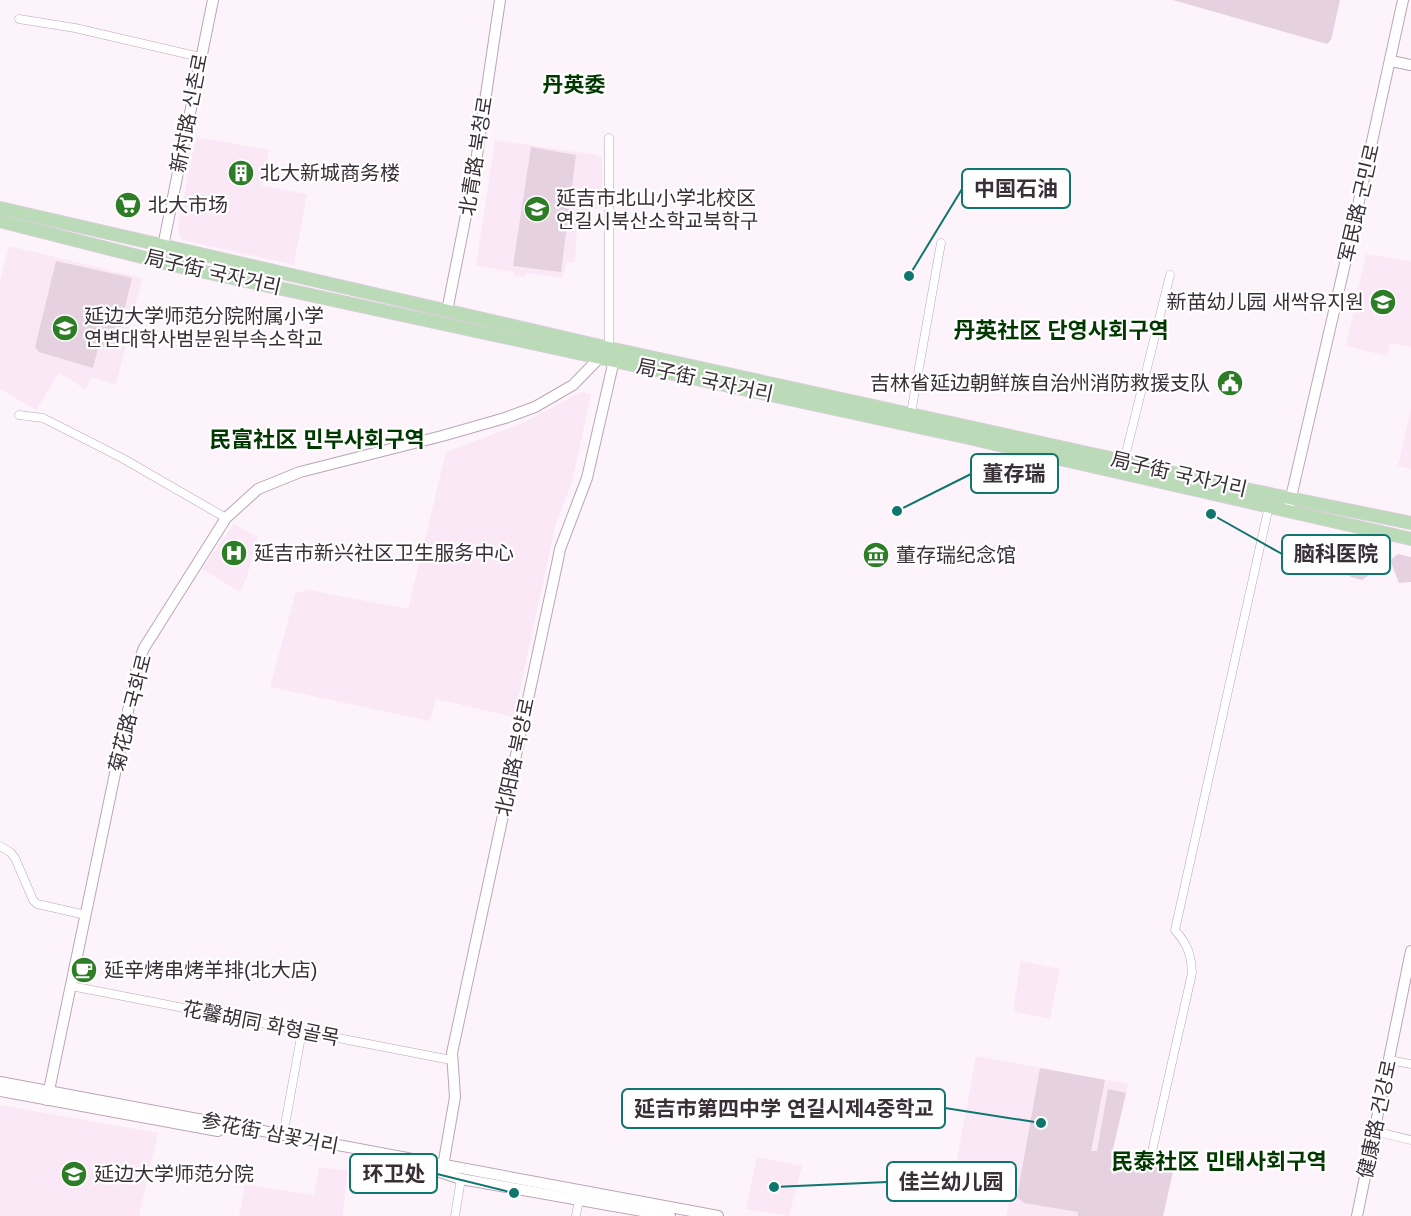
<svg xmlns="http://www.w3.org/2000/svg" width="1411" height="1216" font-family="Arial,'Noto Sans SC','Noto Sans KR',sans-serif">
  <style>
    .built { fill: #fbe8f6 }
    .green { fill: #e5d1df }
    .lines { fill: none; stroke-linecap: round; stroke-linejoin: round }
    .street-casing { stroke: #bca5b6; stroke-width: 9 }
    .secondary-casing { stroke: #bca5b6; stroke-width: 12 }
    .primary-casing { stroke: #d3d1d3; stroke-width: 14 }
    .street { stroke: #fff; stroke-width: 8 }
    .secondary { stroke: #fff; stroke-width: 10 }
    .primary { stroke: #bbdab8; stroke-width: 12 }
    .labels { text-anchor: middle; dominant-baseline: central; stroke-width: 4.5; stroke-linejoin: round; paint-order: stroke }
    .street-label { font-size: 20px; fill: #393037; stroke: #fff }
    .poi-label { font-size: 20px; fill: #393037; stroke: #fff; text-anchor: start }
    .neighbourhood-label { font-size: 21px; font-weight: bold; fill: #013800; stroke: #fff }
    .quarter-label { font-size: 22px; font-weight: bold; fill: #013800; stroke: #fff }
    .leader { fill: none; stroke: #0f766e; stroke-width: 2 }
    .callout-dot { fill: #0f766e; stroke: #fff; stroke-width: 2 }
    .callout { fill: #fff; stroke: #0f766e; stroke-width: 2 }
    .callout-label { font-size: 21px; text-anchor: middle; font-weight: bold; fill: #393037 }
  </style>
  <rect width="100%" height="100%" fill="#fdf3fa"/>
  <!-- built -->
  <g class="built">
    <polygon points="196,137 269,150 262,186 307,194 294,265 182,240 179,235 178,226"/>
    <polygon points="495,140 596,155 602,158 602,208 578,211 575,262 567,262 562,278 526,273 525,277 514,275 514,272 476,266"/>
    <polygon points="9,246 142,278 116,385 92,377 85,389 59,373 36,410 0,389 0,282"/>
    <polygon points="1366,254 1411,261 1411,347 1390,343 1387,356 1346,346"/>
    <polygon points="581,392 591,394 572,483 556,523 514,717 436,699 430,721 270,687 296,591 303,593 304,589 408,609 446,452 525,422"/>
    <polygon points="1411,409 1411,469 1398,466"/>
    <polygon points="234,524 258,537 246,579 240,592 202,569"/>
    <polygon points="1021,961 1060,969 1050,1019 1013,1011"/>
    <polygon points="976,1056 1128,1084 1112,1153 1174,1167 1163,1216 1006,1216 1014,1176 956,1164"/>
    <polygon points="0,1105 158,1133 139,1216 0,1216"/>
    <polygon points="757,1157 802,1166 789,1216 746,1209"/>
    <polygon points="319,1168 347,1170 343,1216 239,1216 245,1185 314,1195"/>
  </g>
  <!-- green -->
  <g class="green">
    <polygon points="1173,0 1340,0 1331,40 1327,44"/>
    <polygon points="531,147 576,155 561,272 513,266"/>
    <polygon points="56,261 132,278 115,349 99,345 93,368 39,352 35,347"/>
    <polygon points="1348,544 1385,552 1380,567 1362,580 1351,577 1340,570 1337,554"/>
    <polygon points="1398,554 1411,557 1411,582 1399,583 1390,560"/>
    <polygon points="1040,1068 1105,1080 1091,1151 1097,1151 1108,1089 1126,1093 1112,1153 1174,1167 1163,1216 1078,1216 1078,1212 1024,1203 1017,1197"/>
  </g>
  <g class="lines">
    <defs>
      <g id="street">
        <polyline points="19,19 75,28 200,57"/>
        <polyline points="609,138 609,348"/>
        <polyline points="911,413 941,243"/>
        <polyline points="19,415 43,418 122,458 226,518"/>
        <polyline points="1124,461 1170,275"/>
        <polyline points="0,846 10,852 15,858 33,900 37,904 86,915"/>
        <polyline points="71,986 451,1060"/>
        <polyline points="1389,1060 1411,1064"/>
        <polyline points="1374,1131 1411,1140"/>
        <polyline points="283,1136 302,1031"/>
        <path d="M1151,1156L1192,973C1191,954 1188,945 1175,930L1269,506"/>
        <polyline points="455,1216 461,1179"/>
        <polyline points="576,1216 579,1199"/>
      </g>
      <g id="secondary">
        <polyline points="1391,61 1411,65"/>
        <polyline points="160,261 213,0"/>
        <polyline points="447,311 474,175 500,0"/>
        <polyline points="1289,506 1350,242 1403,0"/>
        <polyline points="0,1082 718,1216"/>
        <polyline points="0,1091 218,1131"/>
        <polyline points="47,1100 138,663 144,648 226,518 258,489 300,472 442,436 505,418 535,407 573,385 609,348 614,360 587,478 560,549 557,564 452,1053 455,1097 442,1172"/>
        <polyline points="437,1171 461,1179 670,1216"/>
        <polyline points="1357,1216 1411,951"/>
      </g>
      <g id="primary">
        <polyline points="0,208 609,348 1124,461 1211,482 1411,523"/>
        <polyline points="0,221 177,266 969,438 1411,539"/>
      </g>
    </defs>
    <!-- street casing -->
    <use href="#street" class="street-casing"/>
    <!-- secondary casing -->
    <use href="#secondary" class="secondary-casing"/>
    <!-- primary casing -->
    <use href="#primary" class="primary-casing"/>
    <!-- street -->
    <use href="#street" class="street"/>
    <!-- secondary -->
    <use href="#secondary" class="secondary"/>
    <!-- primary -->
    <use href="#primary" class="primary"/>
  </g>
  <!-- icons -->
  <defs>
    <symbol id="building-disc" viewBox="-11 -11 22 22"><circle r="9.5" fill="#2d7d27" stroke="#fff"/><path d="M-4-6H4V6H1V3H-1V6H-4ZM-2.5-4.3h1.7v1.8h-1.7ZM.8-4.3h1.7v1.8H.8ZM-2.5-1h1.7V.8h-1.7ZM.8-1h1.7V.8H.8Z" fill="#fff"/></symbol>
    <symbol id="supermarket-disc" viewBox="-11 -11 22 22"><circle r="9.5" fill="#2d7d27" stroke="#fff"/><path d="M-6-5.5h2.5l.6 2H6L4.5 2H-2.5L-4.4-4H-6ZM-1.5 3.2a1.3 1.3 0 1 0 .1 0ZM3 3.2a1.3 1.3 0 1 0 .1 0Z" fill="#fff"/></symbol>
    <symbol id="school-disc" viewBox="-11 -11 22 22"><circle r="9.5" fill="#2d7d27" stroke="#fff"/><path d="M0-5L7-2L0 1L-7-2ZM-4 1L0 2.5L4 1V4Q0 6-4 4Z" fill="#fff"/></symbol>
    <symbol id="civic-disc" viewBox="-11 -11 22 22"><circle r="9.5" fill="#2d7d27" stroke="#fff"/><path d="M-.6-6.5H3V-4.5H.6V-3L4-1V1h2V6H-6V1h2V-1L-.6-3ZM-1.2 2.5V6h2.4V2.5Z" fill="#fff"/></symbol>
    <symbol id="hospital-disc" viewBox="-11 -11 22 22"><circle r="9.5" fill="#2d7d27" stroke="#fff"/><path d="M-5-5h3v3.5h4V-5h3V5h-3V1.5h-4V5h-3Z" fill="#fff"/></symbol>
    <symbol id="museum-disc" viewBox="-11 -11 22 22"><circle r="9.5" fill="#2d7d27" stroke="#fff"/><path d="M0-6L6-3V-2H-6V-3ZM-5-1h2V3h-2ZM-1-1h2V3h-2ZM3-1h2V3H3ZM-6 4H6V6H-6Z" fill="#fff"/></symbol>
    <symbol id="cafe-disc" viewBox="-11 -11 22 22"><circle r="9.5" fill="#2d7d27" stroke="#fff"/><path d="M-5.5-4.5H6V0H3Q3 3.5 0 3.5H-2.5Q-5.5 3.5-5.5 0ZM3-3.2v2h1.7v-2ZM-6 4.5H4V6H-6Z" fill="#fff"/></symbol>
    <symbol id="university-disc" viewBox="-11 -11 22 22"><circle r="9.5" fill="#2d7d27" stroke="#fff"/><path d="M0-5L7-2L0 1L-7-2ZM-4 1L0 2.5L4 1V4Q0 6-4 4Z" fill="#fff"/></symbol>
  </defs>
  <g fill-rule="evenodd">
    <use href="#building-disc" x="226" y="158" width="30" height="30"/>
    <use href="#supermarket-disc" x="113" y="190" width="30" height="30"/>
    <use href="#school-disc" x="522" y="194" width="30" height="30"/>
    <use href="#school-disc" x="1368" y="287" width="30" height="30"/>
    <use href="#school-disc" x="50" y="313" width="30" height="30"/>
    <use href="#civic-disc" x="1215" y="368" width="30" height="30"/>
    <use href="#hospital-disc" x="219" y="538" width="30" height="30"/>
    <use href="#museum-disc" x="861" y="540" width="30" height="30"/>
    <use href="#cafe-disc" x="69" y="955" width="30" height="30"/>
    <use href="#university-disc" x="59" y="1159" width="30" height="30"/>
  </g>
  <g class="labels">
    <!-- street labels -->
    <g class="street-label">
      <text transform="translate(189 113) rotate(-79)">新村路 신촌로</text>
      <text transform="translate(476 156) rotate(-81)">北青路 북청로</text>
      <text transform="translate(1359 203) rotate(-77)">军民路 군민로</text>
      <text transform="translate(213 272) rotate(13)">局子街 국자거리</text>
      <text transform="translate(705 380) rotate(12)">局子街 국자거리</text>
      <text transform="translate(1179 474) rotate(13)">局子街 국자거리</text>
      <text transform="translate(130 713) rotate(-76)">菊花路 국화로</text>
      <text transform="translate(515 757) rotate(-78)">北阳路 북양로</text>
      <text transform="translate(261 1023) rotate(11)">花馨胡同 화형골목</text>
      <text transform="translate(1377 1119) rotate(-78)">健康路 건강로</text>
      <text transform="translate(270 1133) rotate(11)">参花街 삼꽃거리</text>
    </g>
    <!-- poi labels -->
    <g class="poi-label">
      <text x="260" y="173">北大新城商务楼</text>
      <text x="556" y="198">延吉市北山小学北校区<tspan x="556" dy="23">연길시북산소학교북학구</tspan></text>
      <text x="148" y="205">北大市场</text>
      <text x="1364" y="302" text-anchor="end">新苗幼儿园 새싹유지원</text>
      <text x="84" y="316">延边大学师范分院附属小学<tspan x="84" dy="23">연변대학사범분원부속소학교</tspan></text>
      <text x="1210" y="383" text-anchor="end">吉林省延边朝鲜族自治州消防救援支队</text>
      <text x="254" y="553">延吉市新兴社区卫生服务中心</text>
      <text x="896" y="555">董存瑞纪念馆</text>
      <text x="104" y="970">延辛烤串烤羊排(北大店)</text>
      <text x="94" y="1174">延边大学师范分院</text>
    </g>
    <!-- neighbourhood labels -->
    <g class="neighbourhood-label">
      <text x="574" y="84">丹英委</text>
    </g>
    <!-- quarter labels -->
    <g class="quarter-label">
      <text x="1061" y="330">丹英社区 단영사회구역</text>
      <text x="317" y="439">民富社区 민부사회구역</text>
      <text x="1219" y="1161">民泰社区 민태사회구역</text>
    </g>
  </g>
  <!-- callouts -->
  <path class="leader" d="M909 276L962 189M897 511L971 474M1211 514L1282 554M1041 1123L945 1108M514 1193L437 1174M774 1187L887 1182"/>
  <g class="callout-dot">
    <circle cx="909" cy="276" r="6"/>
    <circle cx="897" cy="511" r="6"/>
    <circle cx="1211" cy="514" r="6"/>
    <circle cx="1041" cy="1123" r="6"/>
    <circle cx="514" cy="1193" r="6"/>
    <circle cx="774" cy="1187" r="6"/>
  </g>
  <g class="callout">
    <rect x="962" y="169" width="108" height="39" rx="6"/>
    <rect x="971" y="454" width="87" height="39" rx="6"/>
    <rect x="1282" y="535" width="108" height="39" rx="6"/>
    <rect x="622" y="1089" width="323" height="39" rx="6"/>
    <rect x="350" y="1154" width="87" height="39" rx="6"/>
    <rect x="887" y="1162" width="129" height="39" rx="6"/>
  </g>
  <g class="callout-label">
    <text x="1016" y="196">中国石油</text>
    <text x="1014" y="481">董存瑞</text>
    <text x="1336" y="561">脑科医院</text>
    <text x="784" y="1116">延吉市第四中学 연길시제4중학교</text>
    <text x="394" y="1181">环卫处</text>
    <text x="951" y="1189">佳兰幼儿园</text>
  </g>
</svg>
